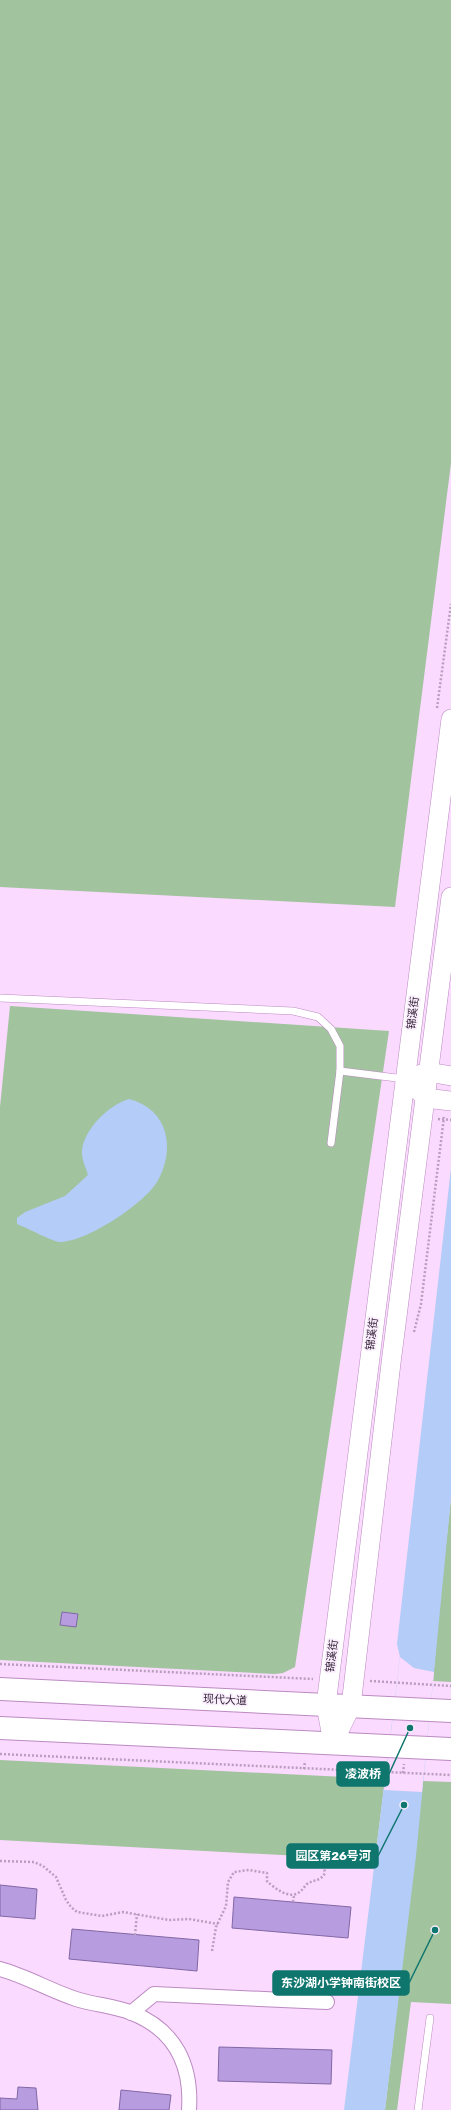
<svg xmlns="http://www.w3.org/2000/svg" width="451" height="2110" font-family="Rubik,'Noto Sans SC',sans-serif">
  <style>
    .green { fill: #a1c39e }
    .water { fill: #b4ccf8 }
    .pier { fill: #fadafe }
    .building { fill: #b79cdf; stroke: #8267a6 }
    .lines { fill: none; stroke-linecap: round; stroke-linejoin: round }
    .lane-casing { stroke: #bc8ac2; stroke-width: 8 }
    .street-casing { stroke: #bc8ac2; stroke-width: 16 }
    .secondary-casing { stroke: #bc8ac2; stroke-width: 20 }
    .primary-casing { stroke: #bc8ac2; stroke-width: 24 }
    .path { stroke: #ba9ebe; stroke-width: 2.5; stroke-dasharray: 2 2; stroke-linecap: butt }
    .lane { stroke: #fff; stroke-width: 7 }
    .street { stroke: #fff; stroke-width: 14 }
    .secondary { stroke: #fff; stroke-width: 19 }
    .primary { stroke: #fff; stroke-width: 22 }
    .labels { text-anchor: middle; dominant-baseline: central; stroke-width: 3.5; stroke-linejoin: round; paint-order: stroke }
    .street-label { font-size: 11px; fill: #321e35; stroke: #faeffc }
    .leader { fill: none; stroke: #0f766e; stroke-width: 1.5 }
    .callout-dot { fill: #0f766e; stroke: #faeffc; stroke-width: 1.5 }
    .callout { fill: #0f766e; stroke: #0f766e; stroke-width: 1.5 }
    .callout-label { font-size: 12px; text-anchor: middle; font-weight: bold; fill: #fff }
  </style>
  <rect width="100%" height="100%" fill="#fadafe"/>
  <!-- green -->
  <g class="green">
    <polygon points="0,0 451,0 451,463 395,907 0,887"/>
    <polygon points="10,1006 389,1031 295,1667 283,1673 275,1674 0,1660 0,1107"/>
    <polygon points="451,1498 451,1682 433,1681 439,1609"/>
    <polygon points="0,1760 385,1779 375,1860 0,1840"/>
    <polygon points="423,1781 451,1782 451,2004 411,2002 397,2110 385,2110"/>
  </g>
  <!-- water -->
  <g class="water">
    <path d="M129,1099C169,1109 176,1150 157,1182C144,1204 85,1243 59,1242C54,1242 25,1227 17,1224V1218L25,1212L65,1196L88,1175C86,1168 81,1158 82,1150C85,1128 109,1105 129,1099Z"/>
    <polygon points="451,1168 451,1498 416,1856 385,2110 344,2110 400,1657 397,1644"/>
  </g>
  <!-- pier -->
  <polygon class="pier" points="400,1657 414,1668 434,1672 422,1792 384,1790"/>
  <!-- building -->
  <g class="building">
    <polygon points="62,1612 78,1614 76,1627 60,1625"/>
    <polygon points="0,1885 37,1889 35,1919 0,1916"/>
    <polygon points="234,1897 351,1907 348,1938 232,1928"/>
    <polygon points="72,1929 199,1940 197,1971 69,1959"/>
    <polygon points="219,2047 332,2050 331,2084 218,2081"/>
    <polygon points="18,2087 36,2088 38,2110 0,2110 0,2098 17,2099"/>
    <polygon points="121,2090 171,2095 169,2110 119,2110"/>
  </g>
  <g class="lines">
    <defs>
      <g id="lane">
        <polyline points="0,998 293,1011 318,1017 331,1029 340,1046 340,1071 331,1143"/>
        <polyline points="340,1071 405,1079"/>
        <polyline points="418,2110 430,2018"/>
      </g>
      <g id="street">
        <path d="M0,1969C26,1976 51,1991 76,1999C95,2005 115,2006 132,2013C175,2030 192,2065 189,2110"/>
        <polyline points="131,2013 154,1994 327,2002"/>
      </g>
      <g id="secondary">
        <polyline points="416,1076 428,1072 451,1076"/>
        <polyline points="417,1089 426,1098 451,1101"/>
        <polyline points="333,1743 326,1705 451,719"/>
        <polyline points="333,1743 351,1706 391,1363 451,897"/>
      </g>
      <g id="primary">
        <polyline points="0,1689 451,1711"/>
        <polyline points="0,1728 451,1749"/>
      </g>
    </defs>
    <!-- lane casing -->
    <use href="#lane" class="lane-casing"/>
    <!-- street casing -->
    <use href="#street" class="street-casing"/>
    <!-- secondary casing -->
    <use href="#secondary" class="secondary-casing"/>
    <!-- primary casing -->
    <use href="#primary" class="primary-casing"/>
    <!-- path -->
    <g class="path">
      <polyline points="437,708 451,604"/>
      <polyline points="438,1119 451,1120"/>
      <polyline points="414,1332 421,1304 444,1117"/>
      <polyline points="0,1664 313,1679"/>
      <polyline points="370,1681 451,1686"/>
      <polyline points="0,1754 451,1775"/>
      <polyline points="304,1769 305,1761"/>
      <polyline points="403,1773 404,1764"/>
      <polyline points="0,1861 34,1862 43,1866 56,1877 66,1900 71,1907 77,1912 102,1916 123,1912 169,1920 189,1919 218,1924"/>
      <polyline points="293,1902 294,1895"/>
      <polyline points="135,1935 137,1914"/>
      <path d="M212,1951L216,1927L226,1906L228,1882L234,1872L249,1870L267,1873V1881C274,1888 289,1899 298,1893C302,1891 304,1887 307,1884C314,1879 320,1882 325,1873L324,1868L319,1864"/>
    </g>
    <!-- lane -->
    <use href="#lane" class="lane"/>
    <!-- street -->
    <use href="#street" class="street"/>
    <!-- secondary -->
    <use href="#secondary" class="secondary"/>
    <!-- primary -->
    <use href="#primary" class="primary"/>
  </g>
  <g class="labels">
    <!-- street labels -->
    <g class="street-label">
      <text transform="translate(413 1013) rotate(-83)">锦溪街</text>
      <text transform="translate(372 1334) rotate(-83)">锦溪街</text>
      <text transform="translate(332 1656) rotate(-83)">锦溪街</text>
      <text transform="translate(225 1700) rotate(3)">现代大道</text>
    </g>
  </g>
  <!-- callouts -->
  <path class="leader" d="M410 1728L389 1774M404 1805L378 1856M435 1930L409 1983"/>
  <g class="callout-dot">
    <circle cx="410" cy="1728" r="4"/>
    <circle cx="404" cy="1805" r="4"/>
    <circle cx="435" cy="1930" r="4"/>
  </g>
  <g class="callout">
    <rect x="337" y="1762" width="52" height="24" rx="4"/>
    <rect x="287" y="1844" width="91" height="24" rx="4"/>
    <rect x="273" y="1971" width="136" height="24" rx="4"/>
  </g>
  <g class="callout-label">
    <text x="363" y="1778">凌波桥</text>
    <text x="333" y="1860">园区第26号河</text>
    <text x="341" y="1987">东沙湖小学钟南街校区</text>
  </g>
</svg>
